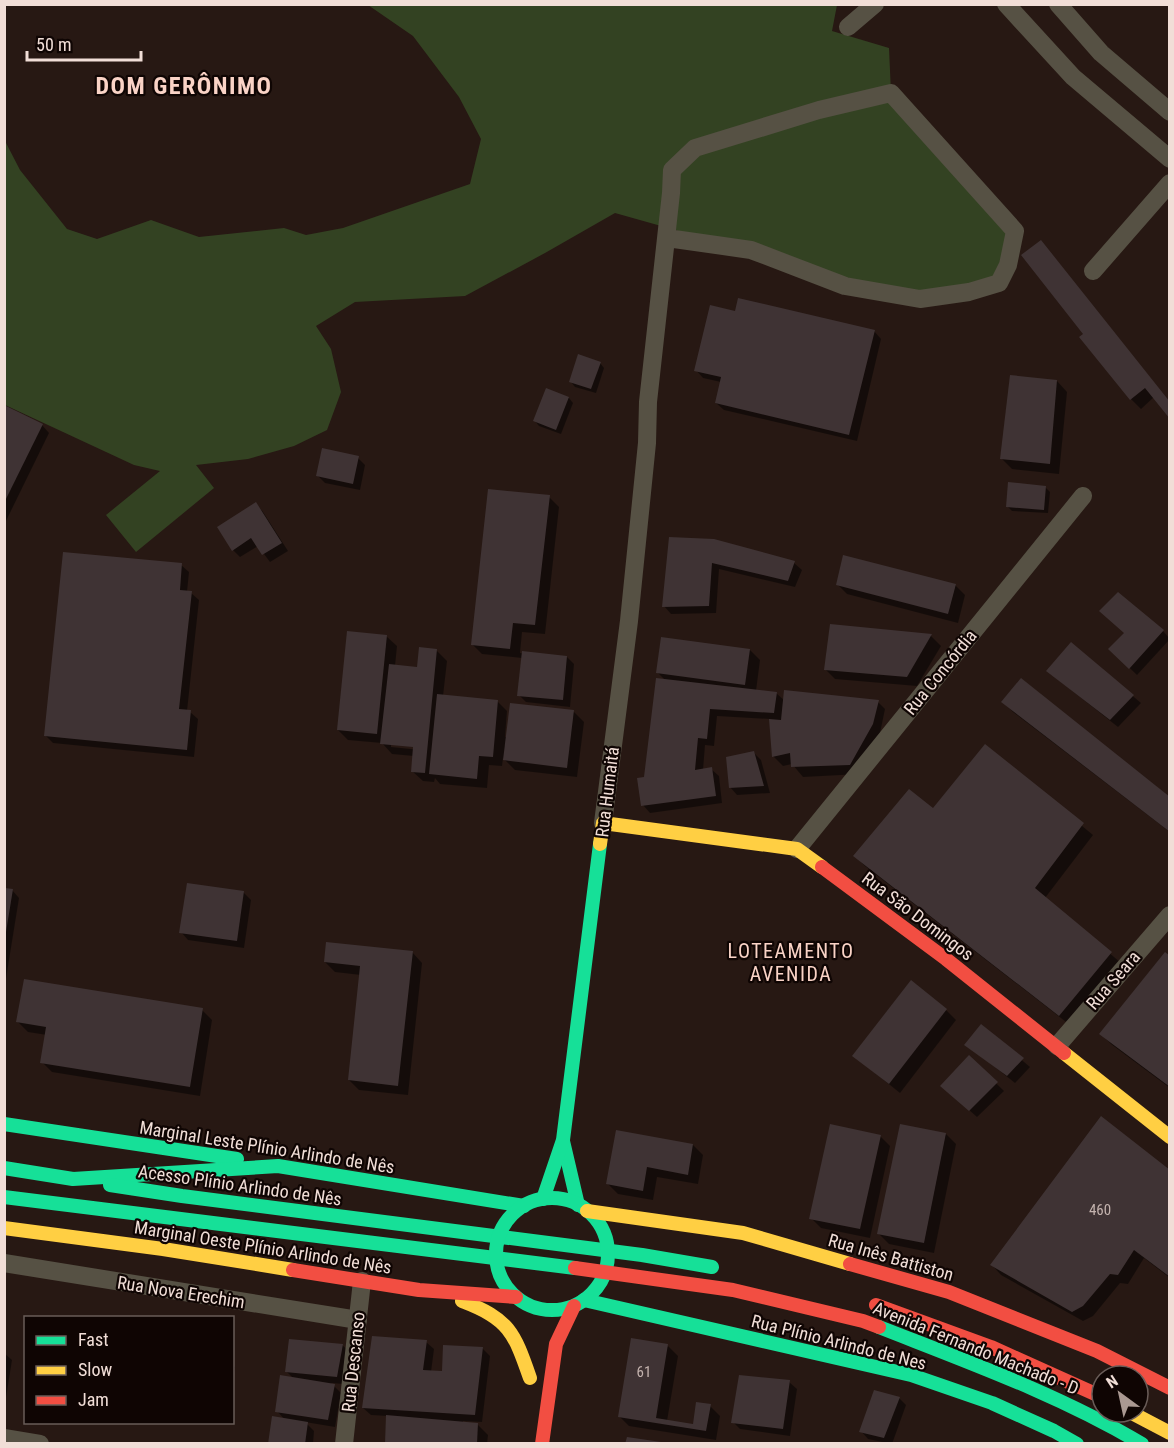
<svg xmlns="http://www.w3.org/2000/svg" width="1174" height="1448" font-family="'Roboto Condensed',sans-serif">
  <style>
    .green { fill: #334222 }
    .shadow { fill: #0007; fill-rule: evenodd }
    .building { fill: #3f3334 }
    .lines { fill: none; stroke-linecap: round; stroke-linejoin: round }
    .street { stroke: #565144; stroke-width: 18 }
    .fast { stroke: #16e098; stroke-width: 14 }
    .slow { stroke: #ffcf43; stroke-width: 14 }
    .jam { stroke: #f24e42; stroke-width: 14 }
    .labels { text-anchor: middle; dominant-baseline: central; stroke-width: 4.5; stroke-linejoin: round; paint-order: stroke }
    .number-label { font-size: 15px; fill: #c4b3ae }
    .street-label { font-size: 18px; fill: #f1ded7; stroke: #0f0503 }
    .neighbourhood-label { font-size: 20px; letter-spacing: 1.5px; fill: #fad3c6; stroke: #0f0503 }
    .district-label { font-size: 24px; font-weight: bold; letter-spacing: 1.5px; fill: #fad3c6; stroke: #0f0503 }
  </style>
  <rect width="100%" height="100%" fill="#271813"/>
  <!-- green -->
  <polygon class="green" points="368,5 837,5 832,31 889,48 891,93 1015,231 999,283 920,299 615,213 545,253 465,296 355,302 316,326 331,349 341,392 327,430 294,446 248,459 196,465 214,488 136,552 106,515 160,471 134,465 5,405 4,139 20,170 67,229 97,239 151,220 199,237 284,228 306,235 343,228 470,184 481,139 459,97 413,36"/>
  <!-- shadow -->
  <g class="shadow">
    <polygon points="1023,255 1154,397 1141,409 1131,399 1085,335"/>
    <polygon points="736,313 874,331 881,339 857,441 724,410 716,403 721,382 703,378 696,370"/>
    <polygon points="600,363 604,368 596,393 575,387 571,382"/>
    <polygon points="1057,381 1067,392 1059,474 1012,469 1002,459"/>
    <polygon points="547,390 569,398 573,403 561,434 539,426 535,421"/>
    <polygon points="4,407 42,425 49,433 4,525"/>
    <polygon points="358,458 365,465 360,490 325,483 318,476"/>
    <polygon points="1045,487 1050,492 1048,513 1012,511 1008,507"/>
    <polygon points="549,497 559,507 545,634 522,632 520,653 567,657 574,664 570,707 526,702 519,695 522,658 482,654 472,644"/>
    <polygon points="256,504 263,512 288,551 270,562 258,546 240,557 233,550"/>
    <polygon points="671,539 794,563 802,570 795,587 719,569 716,613 671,614 664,606"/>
    <polygon points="181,565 189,572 187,592 191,593 199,600 187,711 190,712 198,719 194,757 53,743 45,735"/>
    <polygon points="837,584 955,585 965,595 958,623 847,594"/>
    <polygon points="831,626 931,636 941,646 917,686 835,679 825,669"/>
    <polygon points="1163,631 1170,639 1137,675 1110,649"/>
    <path d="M386,636L397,646L395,666L418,668L437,651L447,661L443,696L497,701L507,711L505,737L574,712L584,722L577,777L515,770L503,758L502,766L489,765L487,788L440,784L435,778L434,782L423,781L412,771L414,756L392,754L382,743L348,740L338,730ZM391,744L421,747V750L391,747Z"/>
    <polygon points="1071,644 1141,703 1118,727 1056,678"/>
    <polygon points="750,650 760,660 756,691 776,693 785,701 878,702 885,709 880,733 860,774 803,777 792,764 783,766 773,756 770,719 717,716 714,746 705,745 703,770 711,769 719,776 722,803 650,813 643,805 645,778 666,681 658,673"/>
    <polygon points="1003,702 1170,798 1170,832 1013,712"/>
    <polygon points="985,746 1093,835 1045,898 1121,963 1070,1025 865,866 855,856 933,810"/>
    <polygon points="754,753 761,760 770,793 737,795 730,787"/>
    <polygon points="4,889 12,890 19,898 4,991"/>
    <polygon points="243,892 251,900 244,948 188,940 181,932"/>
    <polygon points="412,952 422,963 408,1095 359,1090 349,1080 361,975 335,972 325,962"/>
    <polygon points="1170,957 1170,1088 1111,1044 1101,1034"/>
    <polygon points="202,1010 212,1020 200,1096 52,1072 42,1062 47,1035 28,1032 18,1022"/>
    <polygon points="946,1010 956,1020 900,1093 854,1056"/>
    <polygon points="981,1026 1030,1067 1015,1083 966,1044"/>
    <polygon points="969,1057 1004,1091 977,1117 950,1093"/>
    <polygon points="946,1134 956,1144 934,1253 889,1244 879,1234"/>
    <polygon points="880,1136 890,1146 870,1238 821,1228 811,1218"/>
    <polygon points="693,1145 703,1155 698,1184 657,1177 653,1200 618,1194 608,1184"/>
    <polygon points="1170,1172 1170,1278 1144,1258 1128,1284 1120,1283 1093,1316 1083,1321 1001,1275 992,1265"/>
    <polygon points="426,1342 434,1349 431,1372 443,1372 482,1348 490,1356 482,1422 463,1421 463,1423 478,1425 488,1435 487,1444 386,1444 388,1416 371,1415 363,1408"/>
    <polygon points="342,1345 350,1352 344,1384 331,1383 341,1393 335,1427 305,1422 314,1431 313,1444 269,1444 285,1420 277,1411 294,1379 286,1371"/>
    <polygon points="668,1346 678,1356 667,1421 694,1426 710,1406 720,1416 716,1440 629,1426 619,1416"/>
    <polygon points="4,1353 12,1360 4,1410"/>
    <polygon points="232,1365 235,1367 232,1384"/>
    <polygon points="789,1382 797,1389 790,1436 740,1429 733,1422"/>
    <polygon points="899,1398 906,1405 892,1444 868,1439 861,1431"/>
  </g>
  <!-- building -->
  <g class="building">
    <polygon points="1041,240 1170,402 1170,419 1145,388 1130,400 1079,337 1083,334 1021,255"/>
    <polygon points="738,298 875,330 849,435 715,403 721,377 694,371 710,305 735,311"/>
    <polygon points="578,354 601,362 591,389 569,382"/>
    <polygon points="1010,375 1057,380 1050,464 1000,459"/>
    <polygon points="546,388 569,397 556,430 533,421"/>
    <polygon points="4,405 43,424 4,503"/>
    <polygon points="322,448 359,456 353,484 316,476"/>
    <polygon points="1008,482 1046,486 1044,510 1006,507"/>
    <polygon points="488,489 550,495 535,625 513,623 510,649 471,645"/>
    <polygon points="256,502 282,543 262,555 251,538 232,551 217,527"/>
    <polygon points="669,537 714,539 795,561 788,581 712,563 709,606 662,607"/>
    <polygon points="63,552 182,563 180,590 192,591 179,709 191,710 187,750 44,736"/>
    <polygon points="843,555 956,584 948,614 836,585"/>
    <polygon points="1118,592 1164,630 1129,669 1108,649 1124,633 1099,611"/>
    <polygon points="830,624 932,634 907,677 824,670"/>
    <polygon points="347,631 387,635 377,734 337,730"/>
    <polygon points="661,637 750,649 745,685 656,673"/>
    <polygon points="1071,642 1134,695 1110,720 1046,671"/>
    <polygon points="419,647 437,649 425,773 411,772 413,747 380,744 389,664 417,667"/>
    <polygon points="522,651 567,656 563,700 517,696"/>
    <polygon points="656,678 777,692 774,713 710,709 707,739 698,738 695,770 712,767 716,796 641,806 637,778 644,777"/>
    <polygon points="1021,678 1170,797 1170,832 1001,702"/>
    <polygon points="784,690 879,700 873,724 850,765 791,767 790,753 772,757 769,719 781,720"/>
    <polygon points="437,694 498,700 493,757 479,756 477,779 429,774"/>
    <polygon points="510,703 574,710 567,768 503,760"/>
    <polygon points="985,744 1084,823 1035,888 1112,952 1059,1016 853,856 909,789 933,808"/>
    <polygon points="754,751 764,786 729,788 726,757"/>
    <polygon points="187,883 244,891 237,941 179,933"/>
    <polygon points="5,888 13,889 6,932 5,932"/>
    <polygon points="326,942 413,951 398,1086 348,1080 360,966 324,962"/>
    <polygon points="1165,952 1170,956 1170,1087 1099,1034"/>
    <polygon points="24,979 203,1008 190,1087 40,1063 46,1027 16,1022"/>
    <polygon points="911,980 947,1009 889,1084 852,1056"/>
    <polygon points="981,1024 1024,1058 1007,1076 964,1045"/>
    <polygon points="969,1055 998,1082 969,1111 940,1086"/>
    <polygon points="1101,1116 1170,1170 1170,1277 1134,1250 1118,1275 1110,1274 1083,1306 1072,1312 990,1265"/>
    <polygon points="830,1124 881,1135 860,1229 809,1219"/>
    <polygon points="900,1124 946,1133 924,1243 877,1234"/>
    <polygon points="616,1130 693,1144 688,1175 647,1167 643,1191 606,1184"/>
    <polygon points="372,1336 427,1340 423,1370 442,1371 443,1345 483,1347 475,1415 362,1408"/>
    <polygon points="631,1338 668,1344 656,1418 693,1424 696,1402 711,1404 706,1431 618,1417"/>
    <polygon points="289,1339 343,1344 337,1377 285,1372"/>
    <polygon points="280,1375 335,1384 328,1420 275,1412"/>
    <polygon points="739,1375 790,1380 783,1429 731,1423"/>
    <polygon points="874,1390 900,1397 884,1438 859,1432"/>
    <polygon points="386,1415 478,1423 477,1444 385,1444"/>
    <polygon points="272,1416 308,1422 305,1444 268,1444"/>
    <polygon points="627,1437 661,1442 660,1444 625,1444"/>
  </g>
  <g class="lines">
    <!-- street -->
    <g class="street">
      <polyline points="1006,4 1073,77 1170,159"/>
      <polyline points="1058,4 1101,53 1170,112"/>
      <polyline points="848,27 875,4"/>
      <polyline points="1093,271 1170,183"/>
      <polyline points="603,823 629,621 647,443 648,402 671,193 672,170 695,148 819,110 891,93 1015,231 1008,265 999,283 969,292 920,299 845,286 751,250 667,238"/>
      <polyline points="797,849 1083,496"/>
      <polyline points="1057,1046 1170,915"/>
      <polyline points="4,1263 358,1320"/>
      <polyline points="4,1438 40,1444"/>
      <polyline points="344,1444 362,1281"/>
    </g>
    <!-- fast -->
    <g class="fast">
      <polyline points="4,1124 237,1159"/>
      <polyline points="563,1141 578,1205"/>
      <polyline points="4,1168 73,1179 278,1166 524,1206"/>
      <polyline points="110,1185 182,1196 642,1255 712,1267"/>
      <polyline points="4,1197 575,1268"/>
      <circle cx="552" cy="1254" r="56"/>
      <polyline points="543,1199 563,1140 600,844"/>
      <polyline points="584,1300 911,1375 992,1403 1054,1431 1077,1444"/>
      <path d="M879,1327C968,1362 1060,1395 1142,1444"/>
    </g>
    <!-- slow -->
    <g class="slow">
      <polyline points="600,844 603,823 797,849 822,867"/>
      <polyline points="1064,1053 1170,1137"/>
      <polyline points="587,1211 743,1233 850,1264"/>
      <polyline points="4,1228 163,1249 293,1270"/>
      <path d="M462,1301C509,1319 514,1332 530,1378"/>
      <polyline points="1130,1412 1170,1433"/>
    </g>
    <!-- jam -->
    <g class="jam">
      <polyline points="822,867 946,959 1064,1053"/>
      <polyline points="850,1264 949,1292 1097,1351 1170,1388"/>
      <polyline points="575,1268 733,1290 863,1321 879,1327"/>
      <polyline points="293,1270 419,1290 516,1297"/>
      <polyline points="876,1305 991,1347 1102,1397"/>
      <polyline points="542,1444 556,1344 574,1306"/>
    </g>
  </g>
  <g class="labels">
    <!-- number labels -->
    <g class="number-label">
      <text x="1100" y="1210">460</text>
      <text x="644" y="1372">61</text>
    </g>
    <!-- street labels -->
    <g class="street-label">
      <text transform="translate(940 672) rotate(-51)">Rua Concórdia</text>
      <text transform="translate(607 792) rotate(-83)">Rua Humaitá</text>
      <text transform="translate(918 916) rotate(37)">Rua São Domingos</text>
      <text transform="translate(1113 980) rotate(-49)">Rua Seara</text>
      <text transform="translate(267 1147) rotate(9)">Marginal Leste Plínio Arlindo de Nês</text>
      <text transform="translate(240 1185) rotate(8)">Acesso Plínio Arlindo de Nês</text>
      <text transform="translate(263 1247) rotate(9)">Marginal Oeste Plínio Arlindo de Nês</text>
      <text transform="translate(891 1257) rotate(16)">Rua Inês Battiston</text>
      <text transform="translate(181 1292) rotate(9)">Rua Nova Erechim</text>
      <text transform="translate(839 1342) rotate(14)">Rua Plínio Arlindo de Nes</text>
      <text transform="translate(976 1348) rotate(22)">Avenida Fernando Machado - D</text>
      <text transform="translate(353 1362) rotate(-84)">Rua Descanso</text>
    </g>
    <!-- neighbourhood labels -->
    <g class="neighbourhood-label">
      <text x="791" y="951">LOTEAMENTO<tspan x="791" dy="23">AVENIDA</tspan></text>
    </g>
    <!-- district labels -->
    <g class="district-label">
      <text x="184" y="86">DOM GERÔNIMO</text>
    </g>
  </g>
  <!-- border -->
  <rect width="1174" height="1448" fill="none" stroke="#f1ded7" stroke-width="12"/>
  <!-- legend -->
  <rect x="24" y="1316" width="210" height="108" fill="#0f0503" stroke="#695c58" stroke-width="1.5"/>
  <rect x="36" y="1336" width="30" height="9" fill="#16e098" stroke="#695c58" stroke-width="1.5"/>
  <text x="78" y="1346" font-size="18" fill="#f1ded7">Fast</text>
  <rect x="36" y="1366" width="30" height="9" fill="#ffcf43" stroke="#695c58" stroke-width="1.5"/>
  <text x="78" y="1376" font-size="18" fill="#f1ded7">Slow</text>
  <rect x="36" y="1396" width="30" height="9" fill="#f24e42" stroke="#695c58" stroke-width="1.5"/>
  <text x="78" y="1406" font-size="18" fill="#f1ded7">Jam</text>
  <!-- north arrow -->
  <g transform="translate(1120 1394) rotate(327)"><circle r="28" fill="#0f0503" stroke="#695c58" stroke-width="1.5"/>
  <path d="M0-4.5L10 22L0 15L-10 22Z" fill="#aa9992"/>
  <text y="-9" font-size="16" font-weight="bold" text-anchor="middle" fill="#f1ded7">N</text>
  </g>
  <!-- scale -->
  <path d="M27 51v9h114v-9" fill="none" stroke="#f1ded7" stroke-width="3"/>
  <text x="36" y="51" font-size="18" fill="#f1ded7" stroke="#0f0503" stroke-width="4.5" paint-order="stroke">50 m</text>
</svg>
